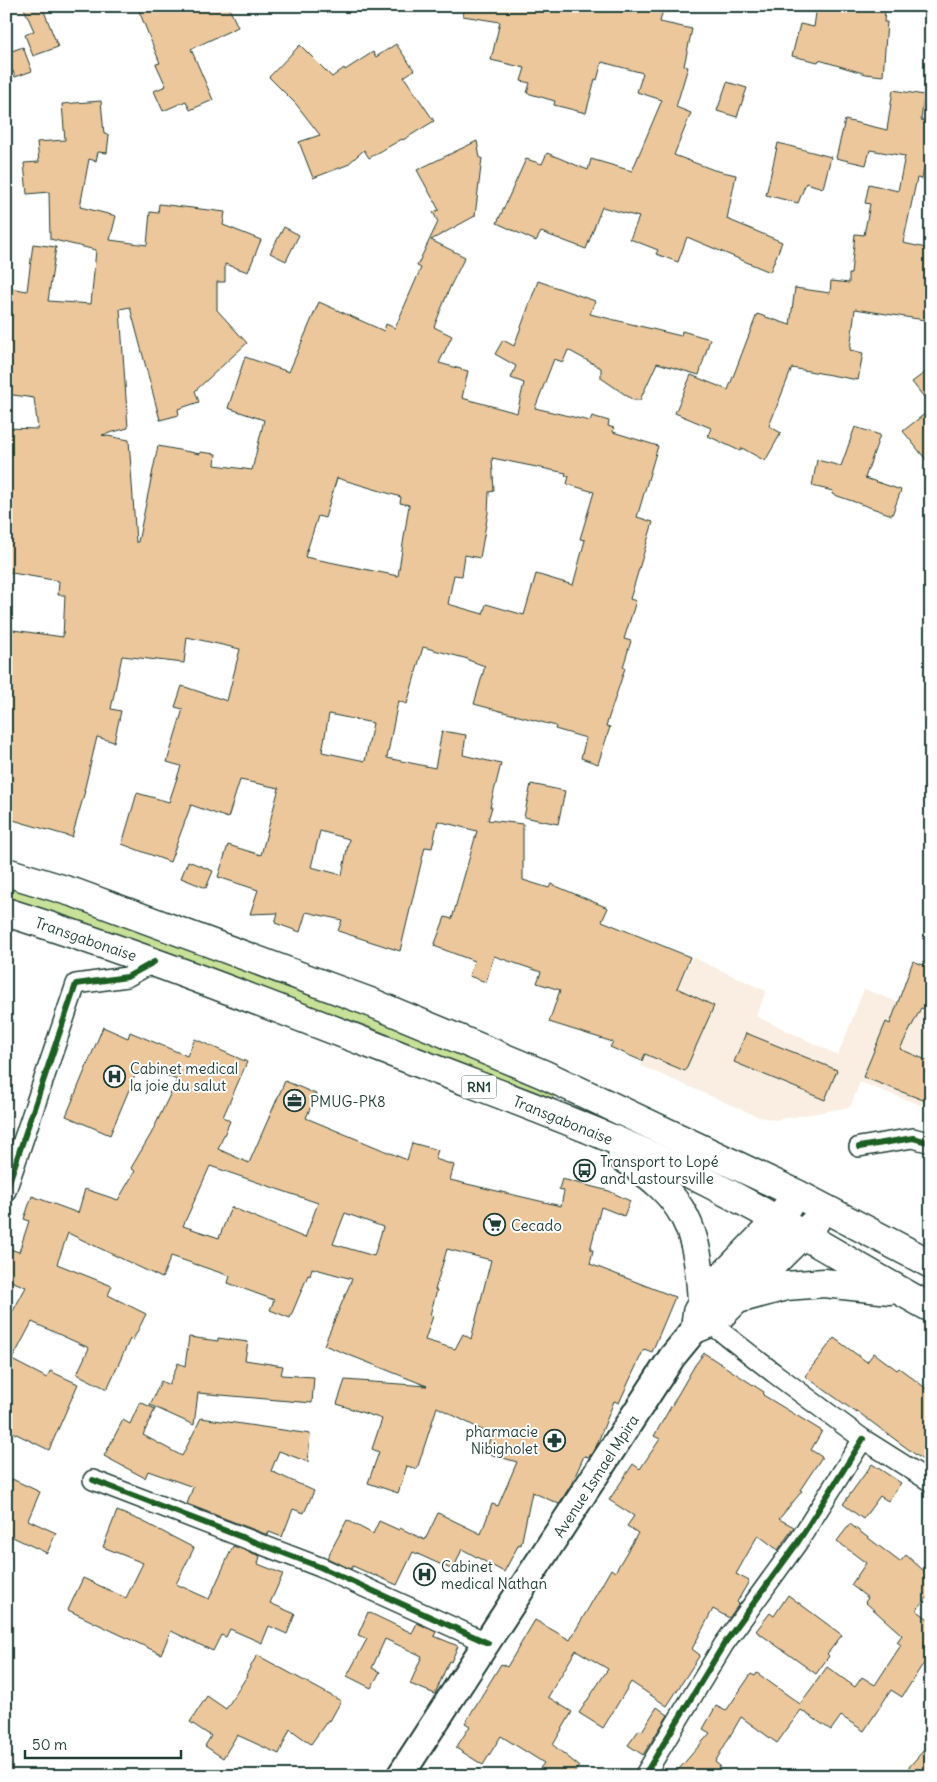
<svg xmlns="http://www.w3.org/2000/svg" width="937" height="1782" font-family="Delius,sans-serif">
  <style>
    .built { fill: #f9eee1 }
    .green { fill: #c7e198; stroke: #738f66 }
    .building { fill: #ecc79c; stroke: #1f3d34; fill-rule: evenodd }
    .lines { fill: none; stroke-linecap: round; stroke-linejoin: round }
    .street-casing { stroke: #1f3d34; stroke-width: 22 }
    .secondary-casing { stroke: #1f3d34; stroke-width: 30 }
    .highway-casing { stroke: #1f3d34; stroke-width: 31 }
    .street { stroke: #fff; stroke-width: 19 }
    .secondary { stroke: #fff; stroke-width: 26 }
    .highway { stroke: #fff; stroke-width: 28 }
    .cycleway-casing { stroke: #fff; stroke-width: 9 }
    .cycleway { stroke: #1b5e20; stroke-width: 6 }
    .labels { text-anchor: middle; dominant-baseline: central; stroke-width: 4; stroke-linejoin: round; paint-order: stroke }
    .shield { fill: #fff; stroke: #627771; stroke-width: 1 }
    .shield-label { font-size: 14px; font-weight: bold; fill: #1f3d34 }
    .street-label { font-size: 15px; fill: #1f3d34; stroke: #fff }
    .poi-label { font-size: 15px; fill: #1f3d34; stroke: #fff; text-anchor: start }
  </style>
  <rect width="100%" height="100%" fill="#fff"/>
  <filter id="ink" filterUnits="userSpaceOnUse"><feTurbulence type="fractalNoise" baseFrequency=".02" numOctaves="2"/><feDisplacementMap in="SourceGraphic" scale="10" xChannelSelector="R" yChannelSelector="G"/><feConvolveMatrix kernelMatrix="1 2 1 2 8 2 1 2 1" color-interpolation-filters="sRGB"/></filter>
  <g filter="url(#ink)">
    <!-- built -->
    <polygon class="built" points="692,957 766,991 756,1016 838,1055 864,989 931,1015 931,1109 860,1082 850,1107 776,1120 759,1117 641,1066"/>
    <!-- green -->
    <polygon class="green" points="6,887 87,911 202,952 506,1069 555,1094 551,1100 539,1097 372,1028 84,923 6,898"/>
    <!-- building -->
    <g class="building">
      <polygon points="23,6 42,6 58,47 33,56 25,35 34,31"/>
      <polygon points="137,6 228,6 238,27 191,49 213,100 190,110 186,101 163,111 154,91 166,86 156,64 160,63"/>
      <polygon points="464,6 664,6 660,22 692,29 684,66 688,67 676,107 691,113 674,155 714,170 736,175 727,219 782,242 770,272 687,237 678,262 656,254 658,250 630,239 639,217 602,207 586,249 541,232 536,241 497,223 526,159 542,164 547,153 588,170 591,159 632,171 662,100 637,92 643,73 602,62 597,80 595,79 586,113 554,105 555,101 527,93 530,83 521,81 525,68 491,60 500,22 463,16"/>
      <polygon points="817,6 866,6 866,8 885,10 884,22 887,22 883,76 866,74 819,60 818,62 792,56 800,24 814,27"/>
      <polygon points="396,44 414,70 404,77 434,121 403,140 402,139 369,158 364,150 347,165 313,178 299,142 320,135 296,104 269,77 300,45 332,77 344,68 345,70 373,52 376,57"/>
      <polygon points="23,47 32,71 15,77 13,71 6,74 6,53"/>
      <polygon points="727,82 747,88 737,117 717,111"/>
      <polygon points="893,90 924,95 921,120 931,122 929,143 922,179 917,178 903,243 931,249 931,321 855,309 850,350 863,353 858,380 792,368 769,426 781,433 765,461 742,448 740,451 708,436 711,428 675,413 691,375 728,390 757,314 790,325 795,288 830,293 831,281 849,283 849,274 851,274 855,234 864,235 870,204 865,203 869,184 898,191 905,156 870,150 866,165 836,158 845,120 887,130"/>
      <path d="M101,101L104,134L109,135L107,153L98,152L96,161L89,159L80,207L116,216L110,240L147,245L150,212L158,213L159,204L225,212L223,225L261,240L248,272L225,264V282H217V310L247,343L195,391L199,402L178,409L179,415L160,420L130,307L120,309L128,428L102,435L129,440L136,542H138L158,446L200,454V452L216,454L215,465L252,470L264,420L228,408L245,357L289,372L319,302L384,331L386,324L395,328L421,268L417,266L438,222L433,212L439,210L417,170L477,141L480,158H482L475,216L431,240L465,257L450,287L434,327L452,336L439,363L468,371L462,398L517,413L524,383L511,378L516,366L495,354L503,340L514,346L538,281L595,301L590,314L681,336L682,331L710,339L699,375L657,363L640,400H633L601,378V368L568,350L563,362L554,359L535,408L590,421L592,416L609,421L608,426L614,428L613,432L658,446L637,517L653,522L630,599L636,601L624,639L631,641L623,667L625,668L606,726L610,727L598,764L581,758L586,738L555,729L556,726L474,704L485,666L468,660V659L423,647L407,704L398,701L387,758L435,768L442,731L466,735L463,755L501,764L490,807H492L488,820L523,824V880L549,888L551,884L608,908L602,921L690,957L677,988L714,1006L685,1071L645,1054L642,1061L610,1047L613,1042L549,1022L560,990L537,983L541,972L494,956L486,982L469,976L474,961L434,946L445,917L452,919L477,831L438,821L432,848L425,847L400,951L338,931L342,920L306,912L300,932L275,923L278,913L250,914L258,890L218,877L228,845L261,855L279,788L240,780L228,818L191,805L170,862L122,844L137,793L169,802L181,766L167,762L183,709L175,707L182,686L227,701L240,649L187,637L184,663L122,656L111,709L121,711L114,742L97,737L84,791H85L72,837L6,818V629L63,637L65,595H58L59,581L6,572V428L38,429L34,398L6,394V319L10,288L27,291L33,244L56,247L48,301L91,304L96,250L50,239L49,192L27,194L24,163L39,162L37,142L65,140L62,104ZM492,458L566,473L565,476H569L567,484L594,492L580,539L585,540L573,585L536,574L524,615L486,604L483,614L448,604L454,575L462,576L465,555L480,558L488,513L489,492L494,491ZM337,478L401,497L400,503L409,505L398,576L305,557L318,516L325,518ZM329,714L373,723L365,761L322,752ZM320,831L349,839L342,875L311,867Z"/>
      <polygon points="778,143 831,157 823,188 806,183 798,203 766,195"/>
      <polygon points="284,227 299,235 286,261 270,253"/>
      <polygon points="931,368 931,406 912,382"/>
      <polygon points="931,409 931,466 903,431"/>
      <polygon points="855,427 880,435 865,478 901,490 892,515 832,494 833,491 812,486 817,460 841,466"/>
      <polygon points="531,784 565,791 558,824 524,817"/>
      <polygon points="188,861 213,871 206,888 181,878"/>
      <polygon points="913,961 931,968 931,1011 921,1008 900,1049 931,1062 931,1103 863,1077 886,1022 890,1024"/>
      <path d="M103,1027L128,1038L130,1032L187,1056L195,1039L247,1062L223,1117L230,1121L218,1149L249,1163L285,1081L316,1094L306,1118L407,1160L412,1143L438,1150L435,1159L454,1165L450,1180L561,1206L564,1191L559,1189L562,1179L609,1191L630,1201L624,1216L601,1207L590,1250H593L590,1264L675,1297L652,1352L644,1349L619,1403L614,1401L596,1447L589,1457L584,1456L572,1483L559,1504L532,1492L521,1545L519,1544L504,1572L462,1549L453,1570L413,1552L397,1585L375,1575V1576L353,1566L351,1569L327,1558L347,1520L373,1534L379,1521L399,1530L400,1528L425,1540L438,1513L481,1534L492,1504L498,1506L517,1462L486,1453L490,1437L483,1435L484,1431L437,1407L417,1469L407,1466L398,1493L368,1483L379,1452L372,1449L382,1419L337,1404L345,1380L427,1386L324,1345L352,1279L312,1268L310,1276L308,1275L290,1318L270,1310L274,1300L228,1283L230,1276L171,1256L162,1278L68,1233L57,1264L112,1286L108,1295L146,1314L133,1340L130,1339L107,1389L77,1374L89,1348L32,1322L12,1360L47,1378L50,1371L78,1384L49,1450L6,1429V1324L26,1287L6,1279V1258L10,1249L19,1252L29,1221L24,1219L32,1196L78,1213L85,1189L118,1200L135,1171L131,1168L151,1134L177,1080L144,1066L140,1075L136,1073L110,1135L66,1116ZM210,1166L318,1203L305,1238L231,1207L219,1238L183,1226ZM345,1213L383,1227L374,1256L333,1244ZM447,1249L491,1260L471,1339L463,1334L455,1349L425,1340L433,1316L430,1315L437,1290H435Z"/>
      <polygon points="746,1033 837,1070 825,1100 734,1062"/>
      <polygon points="189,1337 218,1341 218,1338 248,1342 245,1360 283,1366 281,1375 314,1377 312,1403 198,1393 194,1425 150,1405 161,1381 169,1385 178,1363 185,1366"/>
      <polygon points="834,1338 867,1362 874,1353 897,1370 899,1368 931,1392 931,1466 858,1412 857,1413 805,1376"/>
      <polygon points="704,1353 764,1392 763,1395 822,1431 811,1450 822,1457 800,1490 802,1491 779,1519 794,1527 778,1550 758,1535 736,1574 749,1581 737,1602 739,1604 729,1618 713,1609 692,1649 700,1655 667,1706 631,1682 603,1728 579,1713 608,1669 576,1650 548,1697 572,1712 553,1745 579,1766 572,1776 534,1776 544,1763 501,1736 483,1765 456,1748 470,1726 465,1723 501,1664 507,1667 535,1620 570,1640 611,1569 615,1572 638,1533 627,1526 634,1516 609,1500 633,1464 640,1469 660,1439 654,1436 695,1365"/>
      <polygon points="140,1402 155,1409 143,1435 182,1456 201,1418 310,1434 308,1462 279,1451 271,1471 314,1491 304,1513 293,1509 282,1537 269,1532 268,1535 187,1504 193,1487 148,1471 145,1478 104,1456 123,1420 130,1424"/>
      <polygon points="872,1464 901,1483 888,1501 880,1496 863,1519 843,1504"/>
      <polygon points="12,1479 40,1492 28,1520 56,1533 47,1553 6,1534 6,1491"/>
      <polygon points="117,1511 142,1521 194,1548 176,1584 209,1599 233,1546 260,1556 258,1564 283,1574 270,1603 295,1614 287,1634 269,1626 262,1643 230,1629 226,1637 221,1635 213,1651 171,1631 161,1654 68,1610 83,1578 126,1598 143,1563 103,1547"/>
      <polygon points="850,1524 900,1562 906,1555 931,1577 931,1594 916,1610 931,1621 931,1657 921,1667 902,1697 891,1690 864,1731 841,1716 831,1730 801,1710 777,1743 741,1717 715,1762 720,1766 712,1776 673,1776 710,1733 703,1729 716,1706 726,1711 751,1674 755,1676 757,1673 800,1704 827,1667 855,1687 862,1677 875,1685 901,1645 897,1642 902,1635 865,1602 868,1598 851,1585 866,1563 837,1541"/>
      <polygon points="788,1595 842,1635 827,1654 829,1656 816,1674 756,1631 770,1613 774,1616"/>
      <polygon points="368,1612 412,1633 417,1623 436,1632 434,1636 458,1646 451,1662 449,1661 435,1694 410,1684 422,1656 385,1639 372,1668 380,1672 371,1688 347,1676 367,1639 358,1635"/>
      <polygon points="257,1655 341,1701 330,1721 328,1720 311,1744 290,1729 279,1754 237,1735 223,1758 205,1746 211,1736 190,1722 207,1696 226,1709 247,1676 246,1675"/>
      <polygon points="657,1707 668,1715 643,1755 628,1745 639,1730 642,1731"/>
      <polygon points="931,1742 931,1776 901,1776"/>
    </g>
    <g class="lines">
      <defs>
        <g id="street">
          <polyline points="859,1147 913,1138 931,1143"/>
          <polyline points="6,1191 76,984 127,977 154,962"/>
          <polyline points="710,1323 774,1373 863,1439 931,1482"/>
          <polyline points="93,1480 320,1567 488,1643"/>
          <polyline points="644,1776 724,1644 798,1542 863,1439"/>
        </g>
        <polyline id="secondary" points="400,1776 672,1357 695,1329"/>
        <g id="highway">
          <polyline points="6,872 75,893 370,1002 543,1074 797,1194 931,1264"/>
          <path d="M6,912C142,955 274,1007 406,1058C493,1092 580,1123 665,1162C757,1204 842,1259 931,1308"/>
          <path d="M622,1157C686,1197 698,1228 702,1303"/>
          <polyline points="788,1206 778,1219 718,1281 706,1296 697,1312 695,1329 710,1323 723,1313 815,1222"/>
          <polyline points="738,1299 786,1286 824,1283 890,1290"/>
        </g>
      </defs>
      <!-- street casing -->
      <use href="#street" class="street-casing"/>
      <!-- secondary casing -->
      <use href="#secondary" class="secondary-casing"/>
      <!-- highway casing -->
      <use href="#highway" class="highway-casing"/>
      <!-- street -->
      <use href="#street" class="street"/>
      <!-- secondary -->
      <use href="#secondary" class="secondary"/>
      <!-- highway -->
      <use href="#highway" class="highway"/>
      <defs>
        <g id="cycleway">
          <polyline points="859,1147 913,1138 931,1143"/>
          <polyline points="6,1191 76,984 127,977 154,962"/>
          <polyline points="93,1480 320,1567 488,1643"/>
          <polyline points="644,1776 724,1644 798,1542 863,1439"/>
        </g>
      </defs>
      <!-- cycleway casing -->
      <use href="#cycleway" class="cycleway-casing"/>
      <!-- cycleway -->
      <use href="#cycleway" class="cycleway"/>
    </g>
  </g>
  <!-- icons -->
  <defs>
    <symbol id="hospital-ring" viewBox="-11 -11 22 22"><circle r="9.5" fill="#fff" stroke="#1f3d34" stroke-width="1.5"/><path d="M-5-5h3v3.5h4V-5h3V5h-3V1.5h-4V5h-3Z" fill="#1f3d34"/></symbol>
    <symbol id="office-ring" viewBox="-11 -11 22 22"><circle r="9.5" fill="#fff" stroke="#1f3d34" stroke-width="1.5"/><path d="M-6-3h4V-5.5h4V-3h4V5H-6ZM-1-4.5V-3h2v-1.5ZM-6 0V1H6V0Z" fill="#1f3d34"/></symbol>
    <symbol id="bus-ring" viewBox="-11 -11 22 22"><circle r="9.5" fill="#fff" stroke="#1f3d34" stroke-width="1.5"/><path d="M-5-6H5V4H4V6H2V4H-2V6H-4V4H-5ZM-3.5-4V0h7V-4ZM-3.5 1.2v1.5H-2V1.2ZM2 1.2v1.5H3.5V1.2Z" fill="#1f3d34"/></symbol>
    <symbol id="supermarket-ring" viewBox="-11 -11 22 22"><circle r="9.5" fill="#fff" stroke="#1f3d34" stroke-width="1.5"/><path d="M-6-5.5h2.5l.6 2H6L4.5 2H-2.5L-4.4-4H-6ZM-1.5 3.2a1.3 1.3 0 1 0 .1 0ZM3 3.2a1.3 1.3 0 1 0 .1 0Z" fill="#1f3d34"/></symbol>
    <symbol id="pharmacy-ring" viewBox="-11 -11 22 22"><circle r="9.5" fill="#fff" stroke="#1f3d34" stroke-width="1.5"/><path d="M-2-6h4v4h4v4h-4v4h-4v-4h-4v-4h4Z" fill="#1f3d34"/></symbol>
  </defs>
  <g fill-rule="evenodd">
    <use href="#hospital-ring" x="102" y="1064" width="25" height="25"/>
    <use href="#office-ring" x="282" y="1088" width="25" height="25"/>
    <use href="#bus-ring" x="572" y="1158" width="25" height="25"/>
    <use href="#supermarket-ring" x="482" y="1212" width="25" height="25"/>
    <use href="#pharmacy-ring" x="542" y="1428" width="25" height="25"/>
    <use href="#hospital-ring" x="412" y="1562" width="25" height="25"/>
  </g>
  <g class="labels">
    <!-- shield labels -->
    <rect class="shield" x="461.5" y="1075.5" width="35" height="23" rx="4"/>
    <g class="shield-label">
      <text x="479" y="1087">RN1</text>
    </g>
    <!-- street labels -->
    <g class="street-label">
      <text transform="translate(86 939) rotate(19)">Transgabonaise</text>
      <text transform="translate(563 1120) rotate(22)">Transgabonaise</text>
      <text transform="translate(596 1476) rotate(-57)">Avenue Ismael Mpira</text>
    </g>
    <!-- poi labels -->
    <g class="poi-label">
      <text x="130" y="1068">Cabinet medical<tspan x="130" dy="17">la joie du salut</tspan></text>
      <text x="310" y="1101">PMUG-PK8</text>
      <text x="600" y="1161">Transport to Lopé<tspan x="600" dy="17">and Lastoursville</tspan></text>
      <text x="511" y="1225">Cecado</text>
      <text x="538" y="1431" text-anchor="end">pharmacie<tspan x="538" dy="17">Nibigholet</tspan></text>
      <text x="441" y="1566">Cabinet<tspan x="441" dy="17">medical Nathan</tspan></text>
    </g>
  </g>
  <!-- margin -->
  <rect width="937" height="1782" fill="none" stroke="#fff" stroke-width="25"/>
  <rect x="12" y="12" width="912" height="1757" fill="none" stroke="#1f3d34" stroke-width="2" filter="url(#ink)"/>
  <!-- scale -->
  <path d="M25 1750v8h156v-8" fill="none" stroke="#1f3d34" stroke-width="2.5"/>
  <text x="32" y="1750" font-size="15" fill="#1f3d34" stroke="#ffffff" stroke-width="4" paint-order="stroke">50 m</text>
</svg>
